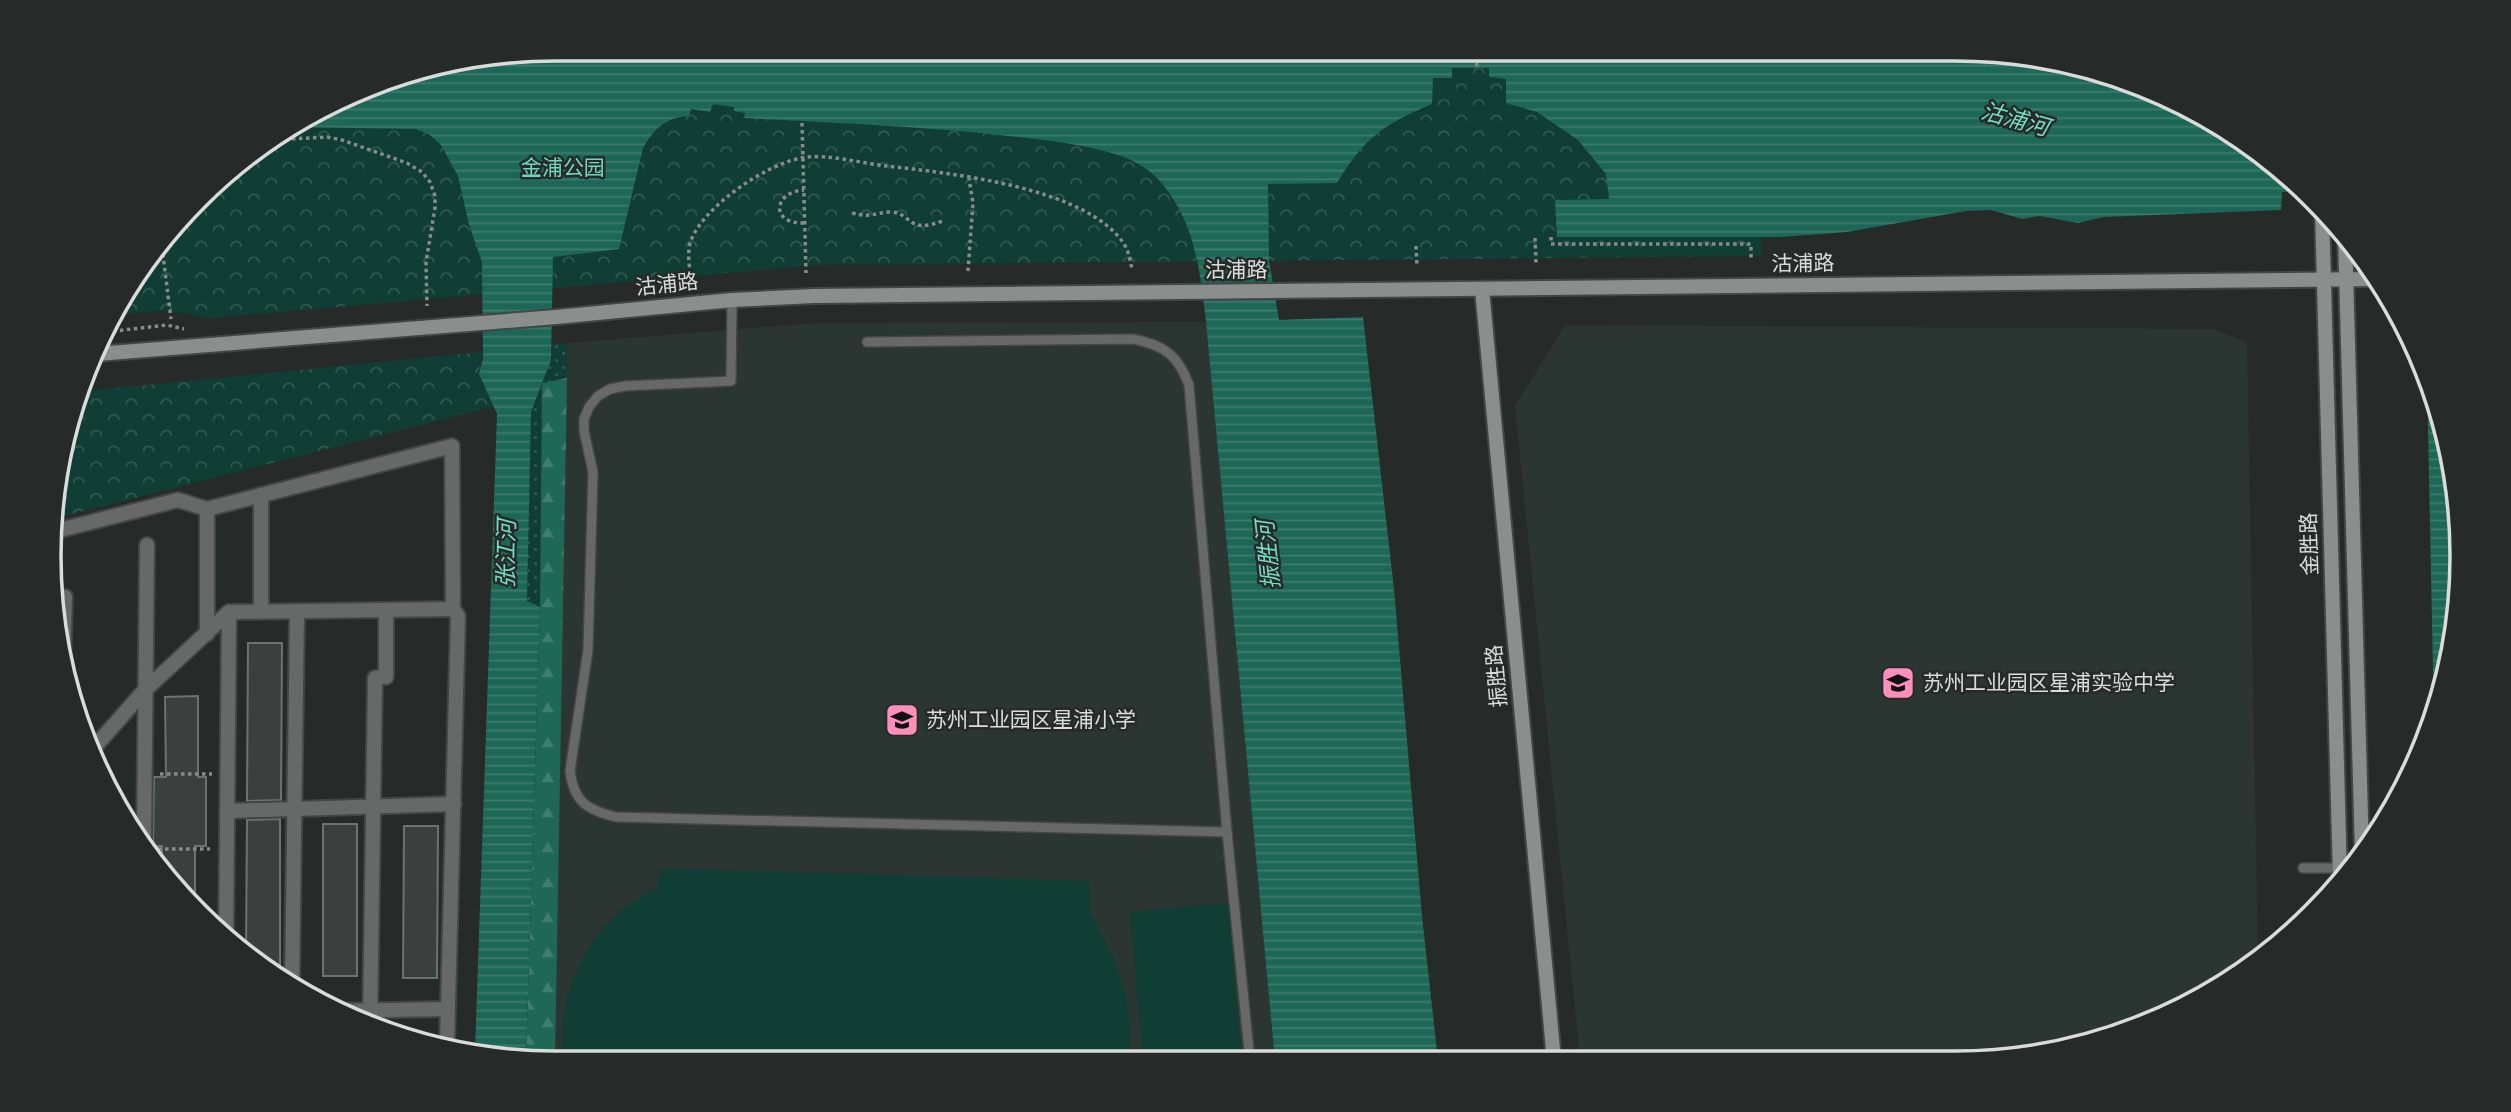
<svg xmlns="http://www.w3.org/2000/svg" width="2511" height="1112" font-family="'Sofia Sans Condensed','Noto Sans SC',sans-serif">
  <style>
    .built { fill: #2b3532 }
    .grass { fill: url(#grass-dots) }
    .forest { fill: url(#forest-firs) }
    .park { fill: url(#park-crowns) }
    .garden { fill: #103e34 }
    .water { fill: url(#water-rules) }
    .building { fill: #3b403e; stroke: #6d7271; stroke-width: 2 }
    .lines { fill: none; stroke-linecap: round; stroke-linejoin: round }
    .lane-casing { stroke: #434645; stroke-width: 12 }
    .street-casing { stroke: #434645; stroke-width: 18 }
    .secondary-casing { stroke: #434645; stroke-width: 18 }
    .path { stroke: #878b8a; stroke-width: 3.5; stroke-dasharray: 3.5 3.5; stroke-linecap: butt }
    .lane { stroke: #676969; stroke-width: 9 }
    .street { stroke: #676969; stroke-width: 14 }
    .secondary { stroke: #8a8e8d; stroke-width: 14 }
    .labels { text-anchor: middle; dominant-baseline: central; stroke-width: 5; stroke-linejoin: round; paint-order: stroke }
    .park-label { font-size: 21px; fill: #6ed7bd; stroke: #262a29 }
    .street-label { font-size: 21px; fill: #d9dcdb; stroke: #262a29 }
    .poi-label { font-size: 21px; fill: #d9dcdb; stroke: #262a29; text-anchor: start }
    .water-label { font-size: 23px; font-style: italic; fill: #74ddc3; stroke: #262a29 }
    .rim { fill: none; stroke: #d9dcdb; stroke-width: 3.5 }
  </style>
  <defs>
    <pattern id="grass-dots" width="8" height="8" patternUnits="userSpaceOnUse" patternTransform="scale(1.75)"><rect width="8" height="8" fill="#103e34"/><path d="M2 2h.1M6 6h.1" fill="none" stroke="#325951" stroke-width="1.8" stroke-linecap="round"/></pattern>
    <pattern id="forest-firs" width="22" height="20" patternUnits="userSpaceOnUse" patternTransform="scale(1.75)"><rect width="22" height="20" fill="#1f6858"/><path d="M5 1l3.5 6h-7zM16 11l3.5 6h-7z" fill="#3f7d6f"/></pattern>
    <pattern id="park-crowns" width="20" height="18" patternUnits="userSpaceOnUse" patternTransform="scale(1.75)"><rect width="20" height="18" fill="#103e34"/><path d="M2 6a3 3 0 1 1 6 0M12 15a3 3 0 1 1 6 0" fill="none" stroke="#325951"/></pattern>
    <pattern id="water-rules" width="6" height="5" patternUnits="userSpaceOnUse" patternTransform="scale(1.75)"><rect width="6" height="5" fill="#1d6757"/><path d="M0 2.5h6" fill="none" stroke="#3d7c6f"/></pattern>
  </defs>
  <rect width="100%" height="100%" fill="#262a29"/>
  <!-- built -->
  <g class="built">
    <polygon points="1206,322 1275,1061 555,1063 567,343 815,323"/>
    <polygon points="1565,325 2215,329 2247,342 2258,961 2149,1024 2022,1059 1580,1060 1515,406"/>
  </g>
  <!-- grass -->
  <polygon class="grass" points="567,343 567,378 542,383 540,607 527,601 531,412 551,360 552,344"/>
  <!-- forest -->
  <polygon class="forest" points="567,378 555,1063 526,1058 540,607 542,383"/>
  <!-- park -->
  <g class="park">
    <polygon points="556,49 1764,49 1761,256 817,265 210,318 163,310 112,315 117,303 222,175 303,117 393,76"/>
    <polygon points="483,352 479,374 495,406 57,518 59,457 84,391"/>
  </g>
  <!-- garden -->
  <g class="garden">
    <path d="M661,868L1089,881L1091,914L1113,957L1126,996L1131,1035L1127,1061L564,1063C564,1051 562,1037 563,1025C567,966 604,913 657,888Z"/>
    <polygon points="1228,903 1242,1061 1143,1061 1130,912"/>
  </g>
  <!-- water -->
  <g class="water">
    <path d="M556,49H1955L2118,76L2209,117L2290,175L2305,191L2282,192L2281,210L2103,217L2078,223L2040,216L2022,219L1991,210L1966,211L1847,232L1781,237H1557L1555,200L1609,199L1606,174L1578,140L1537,112L1506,103V79L1489,77V68H1452V78H1433L1432,104C1384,124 1364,138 1337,183L1268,184L1269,260L1279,320L1363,317L1394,589L1422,916L1438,1060L1275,1061L1206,322C1200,270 1195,220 1158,179C1148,168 1133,160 1118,155C1083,144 1045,140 1008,136C921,126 832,123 744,118L745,113L734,111V107L713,104L710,112L691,109L689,116C666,117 654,129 643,148L619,249L553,257L551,360L531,412L527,601L540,607L526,1058L475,1050L497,414L479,374L483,358L482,262L469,225L458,176L441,145L430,135L416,129L289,127L303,117L393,76Z"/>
    <polygon points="2427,379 2445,425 2461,523 2458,623 2434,721"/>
  </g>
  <!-- building -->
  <g class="building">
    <polygon points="248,643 282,643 281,800 247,801"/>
    <polygon points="198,696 198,777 206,777 206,846 195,846 195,905 162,865 162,846 153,846 154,777 166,777 165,697"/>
    <polygon points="280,819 280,979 246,954 247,820"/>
    <rect x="323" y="824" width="34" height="152"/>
    <polygon points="404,826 438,826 437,978 403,978"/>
  </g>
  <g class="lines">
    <defs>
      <g id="lane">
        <path d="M732,300L731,381L625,386L610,389L598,396L589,407L584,419V431L593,472L588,650L570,771C574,802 587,810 616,817L1227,832"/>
        <path d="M867,342L1133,339C1164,345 1178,355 1189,385L1227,832L1250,1061"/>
        <polyline points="2303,868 2348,868"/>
      </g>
      <g id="street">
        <polyline points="261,495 261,611"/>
        <polyline points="56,531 178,500 207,509 452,446 453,609 458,616 447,1045"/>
        <polyline points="207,634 207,509"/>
        <polyline points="63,666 65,597"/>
        <polyline points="91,751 144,691 229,612 453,609"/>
        <polyline points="227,811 454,804"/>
        <polyline points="144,843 147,545"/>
        <polyline points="226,940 229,612"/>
        <polyline points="292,987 297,611"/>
        <polyline points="337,1011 447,1009"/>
        <polyline points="370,1026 375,678 386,677 386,610"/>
      </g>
      <g id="secondary">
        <polyline points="2322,210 2340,877"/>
        <polyline points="2345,235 2362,854"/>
        <polyline points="1482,289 1554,1060"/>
        <polyline points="97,354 556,317 732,300 814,296 2377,279"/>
      </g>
    </defs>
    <!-- lane casing -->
    <use href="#lane" class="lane-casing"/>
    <!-- street casing -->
    <use href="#street" class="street-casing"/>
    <!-- secondary casing -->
    <use href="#secondary" class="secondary-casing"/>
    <!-- path -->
    <g class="path">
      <polyline points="1476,49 1477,68"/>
      <polyline points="802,123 806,273"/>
      <polyline points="271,140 327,137 342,140 407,163 422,172 430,182 435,196 435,208 426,262 427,306"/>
      <path d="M852,213C873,218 872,213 890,212C912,212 906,235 942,221"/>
      <path d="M804,223C770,224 773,192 804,190"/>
      <polyline points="1551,237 1551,244 1751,244 1751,261"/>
      <polyline points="1535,238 1536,264"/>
      <polyline points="1416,246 1417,266"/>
      <polyline points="162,247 171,319"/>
      <polyline points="968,271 973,203 969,179"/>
      <path d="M691,281C690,269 687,255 690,243C702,207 765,165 801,158C827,153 859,163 886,166C949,173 1087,187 1124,244C1129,252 1130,260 1132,269"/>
      <polyline points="106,332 167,325 184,329"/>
      <polyline points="160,774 212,774"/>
      <polyline points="158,849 210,849"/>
    </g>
    <!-- lane -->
    <use href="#lane" class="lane"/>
    <!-- street -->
    <use href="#street" class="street"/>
    <!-- secondary -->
    <use href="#secondary" class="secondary"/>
  </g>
  <!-- icons -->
  <defs>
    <symbol id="school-square" viewBox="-11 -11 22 22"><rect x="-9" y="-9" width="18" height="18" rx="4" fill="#fe8ebc" stroke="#262a29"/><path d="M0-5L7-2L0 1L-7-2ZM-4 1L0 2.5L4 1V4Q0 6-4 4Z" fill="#111"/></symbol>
  </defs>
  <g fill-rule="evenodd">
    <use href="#school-square" x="1879" y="664" width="38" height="38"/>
    <use href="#school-square" x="883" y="701" width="38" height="38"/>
  </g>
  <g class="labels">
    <!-- park labels -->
    <g class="park-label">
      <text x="563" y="168">金浦公园</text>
    </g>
    <!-- street labels -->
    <g class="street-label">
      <text transform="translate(1803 264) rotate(-1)">沽浦路</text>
      <text x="1236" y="270">沽浦路</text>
      <text transform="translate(667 285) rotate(-6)">沽浦路</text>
      <text transform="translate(2310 544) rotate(-92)">金胜路</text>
      <text transform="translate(1497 676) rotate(-95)">振胜路</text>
    </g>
    <!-- poi labels -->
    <g class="poi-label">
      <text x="1923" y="683">苏州工业园区星浦实验中学</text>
      <text x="926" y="720">苏州工业园区星浦小学</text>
    </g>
    <!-- water labels -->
    <g class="water-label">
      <text transform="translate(2015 120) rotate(15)">沽浦河</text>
      <text transform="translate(507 554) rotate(-89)">张江河</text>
      <text transform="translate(1269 555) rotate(-96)">振胜河</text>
    </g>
  </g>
  <!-- crop -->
  <path d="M0 0H2511V1112H0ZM556 61H1955A495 495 0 0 1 2450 556V556A495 495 0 0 1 1955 1051H556A495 495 0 0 1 61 556V556A495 495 0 0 1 556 61Z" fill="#262a29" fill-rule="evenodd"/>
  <path class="rim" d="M556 61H1955A495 495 0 0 1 2450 556V556A495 495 0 0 1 1955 1051H556A495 495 0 0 1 61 556V556A495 495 0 0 1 556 61Z"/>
</svg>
